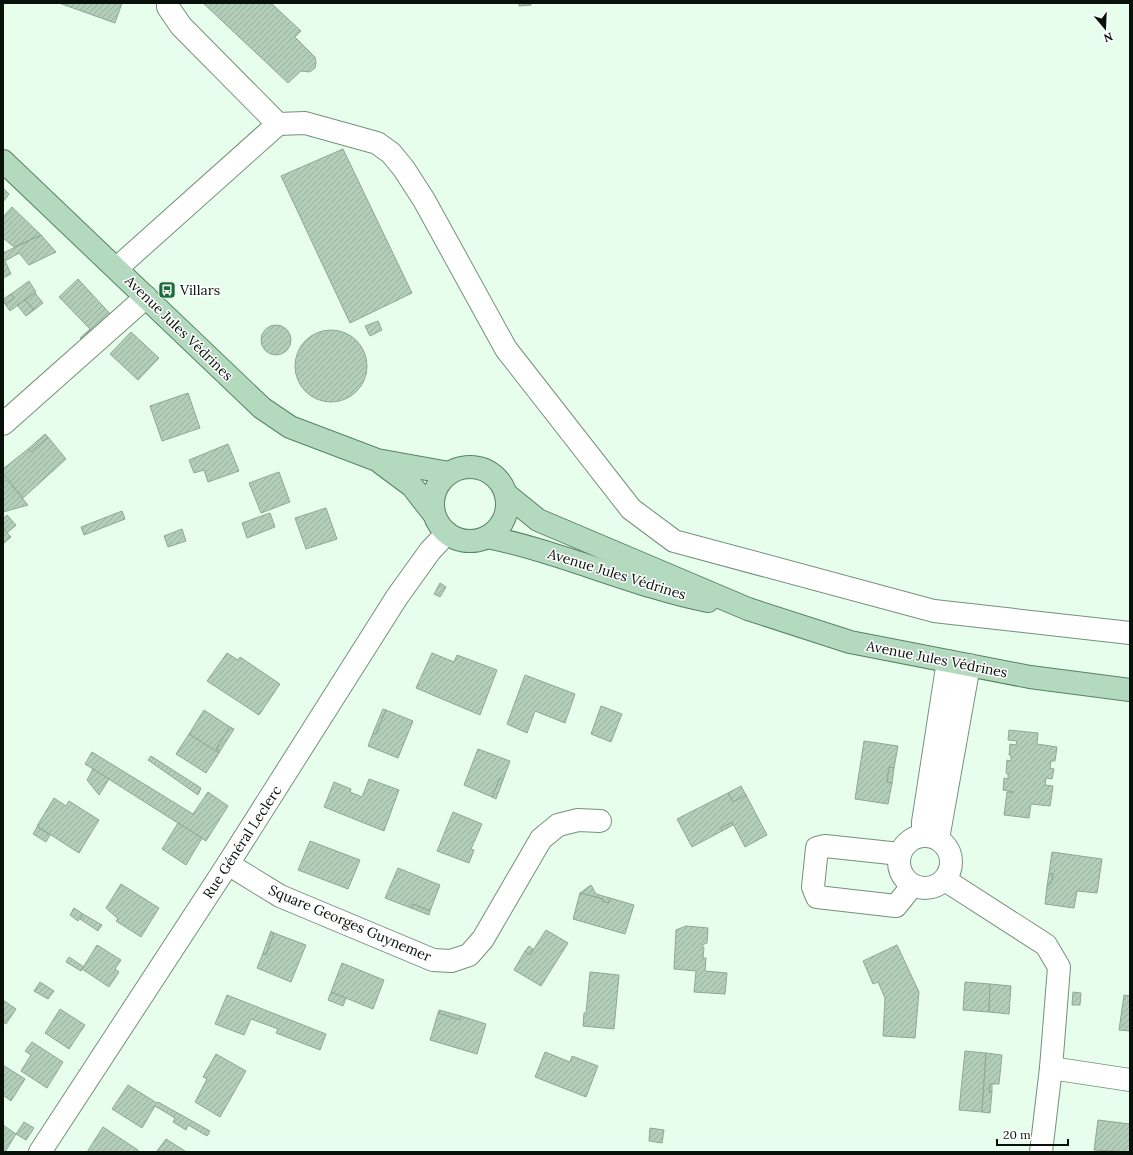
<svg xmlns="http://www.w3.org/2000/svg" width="1133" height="1155" font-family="Lora,serif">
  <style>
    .building { fill: url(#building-hatch); stroke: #8ea894 }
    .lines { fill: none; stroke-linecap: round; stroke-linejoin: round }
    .minor-casing { stroke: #76907c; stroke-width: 24 }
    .major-casing { stroke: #568362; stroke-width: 24 }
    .minor { stroke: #fff; stroke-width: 22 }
    .major { stroke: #b3dabe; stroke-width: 22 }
    .labels { text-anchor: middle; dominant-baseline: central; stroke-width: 3; stroke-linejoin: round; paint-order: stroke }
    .poi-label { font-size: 14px; fill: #071009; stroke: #fff; text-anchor: start }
    .street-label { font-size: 14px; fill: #071009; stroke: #fff }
  </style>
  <defs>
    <pattern id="building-hatch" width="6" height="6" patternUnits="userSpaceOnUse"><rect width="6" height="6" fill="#b2cdb8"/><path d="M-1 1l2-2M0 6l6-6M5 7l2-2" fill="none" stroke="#98af9d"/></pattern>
  </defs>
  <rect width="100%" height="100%" fill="#e8feed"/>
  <!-- building -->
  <g class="building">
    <polygon points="59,3 122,3 115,23"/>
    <polygon points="203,3 271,3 301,31 295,37 315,57 316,63 315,68 310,72 301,71 288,83"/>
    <polygon points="519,3 531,3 531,5 519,6"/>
    <polygon points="343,149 412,293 350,323 281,176"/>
    <polygon points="3,188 9,194 3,202"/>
    <polygon points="12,207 41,235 14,247 3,238 3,217"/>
    <polygon points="41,235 56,252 29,265 19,253 5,261 11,274 3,278 3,253"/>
    <polygon points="78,279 113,317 85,343 80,338 90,329 59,297"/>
    <polygon points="29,281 36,292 10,311 5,304 14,298 11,294"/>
    <polygon points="35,293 43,303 34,310 25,300"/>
    <polygon points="11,294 14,298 5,304 3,299"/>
    <polygon points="25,300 34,310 26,316 17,305"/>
    <polygon points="378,321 382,330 370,336 365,326"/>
    <circle cx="276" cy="340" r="15"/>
    <circle cx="331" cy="366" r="36"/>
    <polygon points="131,332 159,358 138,380 110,354"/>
    <polygon points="188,393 200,428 162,441 150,406"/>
    <polygon points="45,434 48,437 31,452 28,449"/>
    <polygon points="48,437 66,459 23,498 3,473 3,469 28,449 31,452"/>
    <polygon points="228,444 239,471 208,482 204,470 194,473 189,460"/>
    <polygon points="279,472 290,502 261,513 249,483"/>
    <polygon points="3,475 28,505 3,512"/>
    <polygon points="326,508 337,539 306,549 295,518"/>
    <polygon points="122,511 125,519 84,535 81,527"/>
    <polygon points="270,513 275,527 247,538 242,523"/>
    <polygon points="7,515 16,525 7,533 3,528 3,519"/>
    <polygon points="3,528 11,537 3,544"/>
    <polygon points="182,529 186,541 168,547 164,536"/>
    <polygon points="440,583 446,587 440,597 434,594"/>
    <polygon points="227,653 238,660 240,657 280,684 259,715 207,681"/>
    <polygon points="432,653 454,662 457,655 497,670 480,715 416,688"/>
    <polygon points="525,675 575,694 565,723 535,711 527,733 507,724"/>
    <polygon points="601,706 622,714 611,742 591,734"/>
    <polygon points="383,709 386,710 376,734 373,733"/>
    <polygon points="204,710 230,727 216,749 220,751 219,753 189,734"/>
    <polygon points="386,710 413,721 398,758 368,746 373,733 376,734"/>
    <polygon points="230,727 234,729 220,751 216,749"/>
    <polygon points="1009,730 1038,733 1037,744 1057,747 1055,761 1051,761 1050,768 1054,769 1052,779 1046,778 1045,785 1053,786 1050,806 1031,804 1029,818 1004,815 1007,792 1013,792 1003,790 1004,778 1008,779 1008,774 1006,773 1007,760 1011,761 1011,756 1009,755 1010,744 1016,745 1017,741 1008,740"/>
    <polygon points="189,734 219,753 206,773 176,754"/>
    <polygon points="864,741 898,746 894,768 889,767 887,782 892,783 888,804 855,799"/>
    <polygon points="478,749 510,761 503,780 500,778 492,797 464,785"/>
    <polygon points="92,752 193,814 208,792 228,806 206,841 85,764"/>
    <polygon points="151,756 201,788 198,795 148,760"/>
    <polygon points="889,767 894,768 892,783 887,782"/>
    <polygon points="93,769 109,779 99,795 87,780"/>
    <polygon points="500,778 503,780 496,799 492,797"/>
    <polygon points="369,779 399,790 384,831 324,807 334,782 351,789 350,792 362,797"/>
    <polygon points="741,786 746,795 733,802 728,793"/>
    <polygon points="728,793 733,802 746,795 767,835 745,847 732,822 721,828 722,831 692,847 677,819"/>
    <polygon points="54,798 66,806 69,801 99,820 79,853 37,826"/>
    <polygon points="453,812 482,824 471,849 474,850 469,863 437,851"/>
    <polygon points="732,822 733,825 722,831 721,828"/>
    <polygon points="178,823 202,838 186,865 162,849"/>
    <polygon points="37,827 50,835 46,842 33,834"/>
    <polygon points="310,841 360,860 348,889 298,870"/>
    <polygon points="1052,852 1102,859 1097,893 1077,891 1074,908 1045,904 1047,886 1051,883 1053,874 1049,873"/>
    <polygon points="398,868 440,885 430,911 413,904 411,908 385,898"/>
    <polygon points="1049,873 1053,874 1051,883 1047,886"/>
    <polygon points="121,884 159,908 141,937 116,921 118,919 106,908"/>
    <polygon points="591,885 596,894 610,898 608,903 602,901 603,899 580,893"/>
    <polygon points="580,893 603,899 602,901 608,903 610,898 634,905 625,934 573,919"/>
    <polygon points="413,904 430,911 429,915 411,908"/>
    <polygon points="74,908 83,914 78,921 70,915"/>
    <polygon points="83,914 102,925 98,931 80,919"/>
    <polygon points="686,926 708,928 707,943 702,945 704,948 703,958 706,958 705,971 727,973 725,994 694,992 696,971 674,969 676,930"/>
    <polygon points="546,930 568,943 541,986 514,970 525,951 530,955"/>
    <polygon points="271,931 274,933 266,955 263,953"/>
    <polygon points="274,933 306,945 291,982 257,968 263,953 266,955"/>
    <polygon points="97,945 121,960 115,969 119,972 109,987 82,969"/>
    <polygon points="897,945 919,992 915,1038 883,1036 885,998 878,982 873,984 863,961"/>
    <polygon points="529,946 533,949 530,955 525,951"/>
    <polygon points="69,957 84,967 81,971 66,962"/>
    <polygon points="342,963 384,980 373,1009 331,992"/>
    <polygon points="590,972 619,975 614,1029 583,1026 584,1013 586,1013"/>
    <polygon points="40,982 54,991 48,999 34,991"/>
    <polygon points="965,982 990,984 989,1012 963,1010"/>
    <polygon points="990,984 1011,986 1009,1014 989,1012"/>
    <polygon points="331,992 346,998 343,1006 328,1000"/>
    <polygon points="1073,992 1081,993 1080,1005 1072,1005"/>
    <polygon points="227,995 326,1034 320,1050 276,1033 278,1029 251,1019 244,1035 215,1024"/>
    <polygon points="1124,995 1130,996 1130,1031 1119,1030"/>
    <polygon points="3,1000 16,1009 6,1024 3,1022"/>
    <polygon points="60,1009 85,1025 69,1049 45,1033"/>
    <polygon points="439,1010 461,1016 460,1020 438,1013"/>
    <polygon points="438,1013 460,1020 461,1016 486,1024 477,1054 430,1040"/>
    <polygon points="32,1042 63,1062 47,1088 21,1071 31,1055 25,1051"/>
    <polygon points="965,1051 986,1053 982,1112 959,1110"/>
    <polygon points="545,1052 570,1062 572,1056 598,1066 586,1097 535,1077"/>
    <polygon points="986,1053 1002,1055 999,1084 990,1084 989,1092 992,1092 990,1113 982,1112"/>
    <polygon points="216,1054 246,1071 220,1117 195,1102 207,1079 203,1077"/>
    <polygon points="3,1065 25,1079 11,1101 3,1095"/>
    <polygon points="990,1084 992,1084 992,1092 989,1092"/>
    <polygon points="128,1085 157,1103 158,1102 210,1131 207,1136 188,1125 186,1130 173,1122 175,1118 155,1106 142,1128 112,1109"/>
    <polygon points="1098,1120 1130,1124 1130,1152 1094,1150"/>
    <polygon points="24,1122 34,1128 26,1140 16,1134"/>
    <polygon points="3,1125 16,1134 5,1152 3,1151"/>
    <polygon points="103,1127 138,1150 137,1152 87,1152"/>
    <polygon points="650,1128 664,1130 662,1143 649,1141"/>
    <polygon points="166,1139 185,1151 184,1152 157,1151"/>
  </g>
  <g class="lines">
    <defs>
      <g id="minor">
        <polyline points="278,124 305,123 377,143 391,153 404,169 424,200 506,349 631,509 674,541 934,611 1130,633"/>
        <polyline points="117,268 278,124 181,26 168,7 168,3"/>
        <polyline points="3,424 146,297"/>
        <circle cx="925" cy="862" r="26"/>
        <polyline points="923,836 923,822 948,661"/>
        <polyline points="938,839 969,665"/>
        <polyline points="900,854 825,846 817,848 813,887 817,897 896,906 912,886"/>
        <polyline points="228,864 280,896 433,960 451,961 469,955 483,939 541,839 558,825 578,820 600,821"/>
        <polyline points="945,880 1046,945 1059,967 1051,1068 1041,1152"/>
        <polyline points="1051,1068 1130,1080"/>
        <polyline points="40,1152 228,864 397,597 430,551 447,533"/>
      </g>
      <g id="major">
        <polyline points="3,161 262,408 290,427 377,460 449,473"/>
        <polyline points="381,463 412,486 433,513"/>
        <circle cx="470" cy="504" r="37"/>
        <polyline points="506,494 538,520 748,609 850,642 1030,677 1130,690"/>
        <path d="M487,537C562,552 633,586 708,601"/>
      </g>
    </defs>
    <!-- minor casing -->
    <use href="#minor" class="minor-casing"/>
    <!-- major casing -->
    <use href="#major" class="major-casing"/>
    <!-- minor -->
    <use href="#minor" class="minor"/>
    <!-- major -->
    <use href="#major" class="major"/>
  </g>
  <!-- icons -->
  <defs>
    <symbol id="bus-square" viewBox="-11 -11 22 22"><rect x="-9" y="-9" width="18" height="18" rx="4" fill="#1d6b3a" stroke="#fff"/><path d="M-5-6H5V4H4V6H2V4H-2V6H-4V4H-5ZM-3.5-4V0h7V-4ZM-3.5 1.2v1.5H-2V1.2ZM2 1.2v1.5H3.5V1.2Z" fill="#fff"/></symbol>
  </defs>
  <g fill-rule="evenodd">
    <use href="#bus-square" x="157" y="280" width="20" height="20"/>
  </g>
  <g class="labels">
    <!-- poi labels -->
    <g class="poi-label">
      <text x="180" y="290">Villars</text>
    </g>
    <!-- street labels -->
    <g class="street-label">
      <text transform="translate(179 328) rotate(44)">Avenue Jules Védrines</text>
      <text transform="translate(617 574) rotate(17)">Avenue Jules Védrines</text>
      <text transform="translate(937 659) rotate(11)">Avenue Jules Védrines</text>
      <text transform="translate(242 842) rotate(-57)">Rue Général Leclerc</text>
      <text transform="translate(350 923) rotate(23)">Square Georges Guynemer</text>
    </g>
  </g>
  <!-- border -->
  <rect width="1133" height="1155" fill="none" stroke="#071009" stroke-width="8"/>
  <!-- north arrow -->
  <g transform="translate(1105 28) rotate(161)" stroke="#ffffff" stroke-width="3" paint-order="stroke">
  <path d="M0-3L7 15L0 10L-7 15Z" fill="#071009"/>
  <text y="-6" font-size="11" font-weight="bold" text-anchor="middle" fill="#071009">N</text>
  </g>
  <!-- scale -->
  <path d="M997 1139v6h71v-6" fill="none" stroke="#071009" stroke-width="2"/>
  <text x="1003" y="1139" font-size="12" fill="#071009" stroke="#ffffff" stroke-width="3" paint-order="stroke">20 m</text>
</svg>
